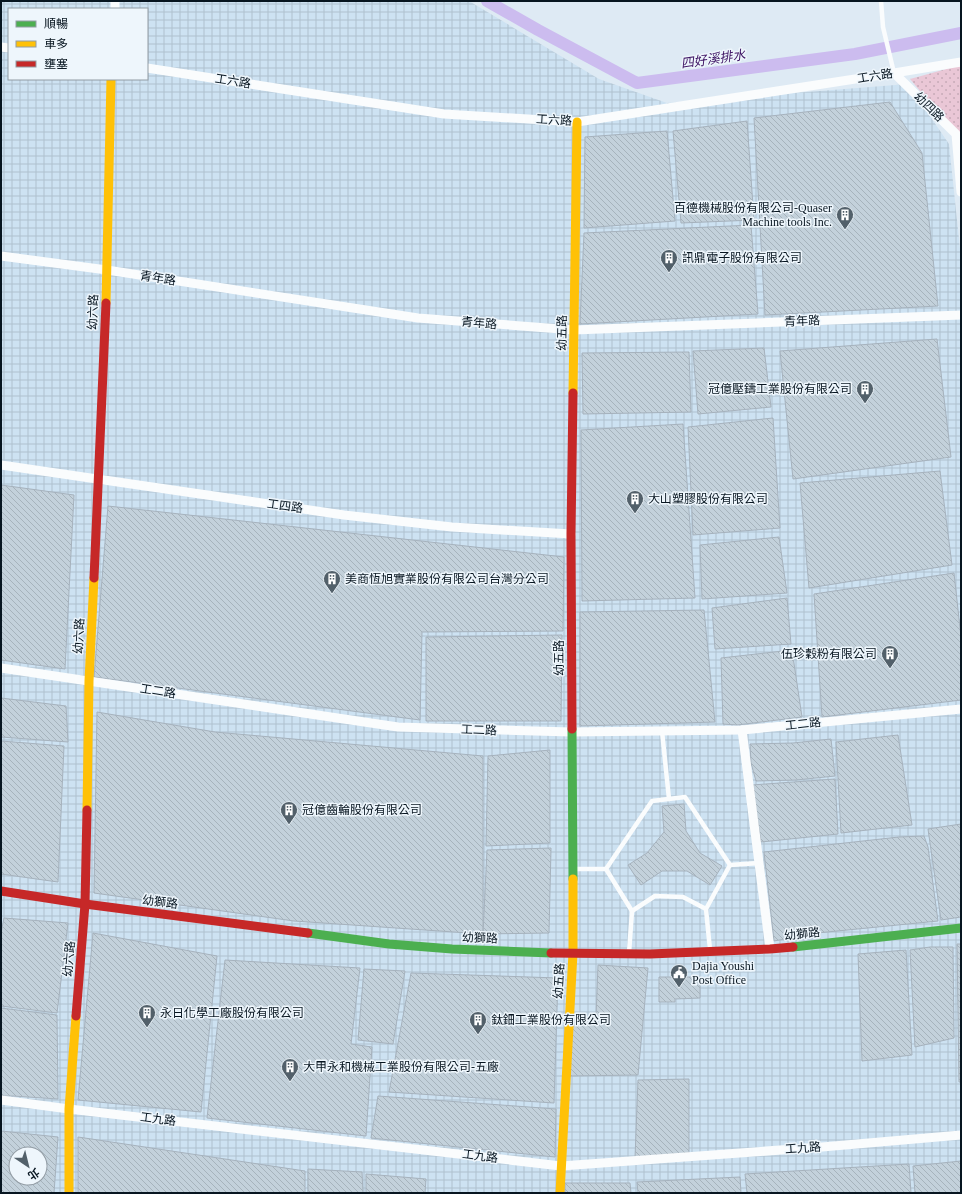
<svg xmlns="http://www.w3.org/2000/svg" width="962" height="1194" font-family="'Times New Roman','Noto Sans TC',serif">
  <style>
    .industrial { fill: url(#industrial-grid); fill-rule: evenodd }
    .park { fill: url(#park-dots) }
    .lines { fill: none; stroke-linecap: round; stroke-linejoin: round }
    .canal { stroke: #ccbcef; stroke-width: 12 }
    .building { fill: url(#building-back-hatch); stroke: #a6b2bd; fill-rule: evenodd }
    .lane { stroke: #fafcfd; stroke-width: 4.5 }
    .street { stroke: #fafcfd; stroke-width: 9 }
    .fast { stroke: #4caf50; stroke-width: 9 }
    .slow { stroke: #ffc107; stroke-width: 9 }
    .jam { stroke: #c62828; stroke-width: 9 }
    .labels { text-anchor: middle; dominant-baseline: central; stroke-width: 3; stroke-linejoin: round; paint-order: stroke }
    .street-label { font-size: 12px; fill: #071520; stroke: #eef6fc }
    .poi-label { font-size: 12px; fill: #071520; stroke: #eef6fc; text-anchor: start }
    .water-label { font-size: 13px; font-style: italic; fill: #3d1363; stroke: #eef6fc }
  </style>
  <defs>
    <pattern id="industrial-grid" width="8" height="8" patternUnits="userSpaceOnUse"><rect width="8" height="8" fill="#cde2f2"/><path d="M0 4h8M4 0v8" fill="none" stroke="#afc1cf"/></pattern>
    <pattern id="park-dots" width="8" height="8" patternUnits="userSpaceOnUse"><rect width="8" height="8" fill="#eac7d6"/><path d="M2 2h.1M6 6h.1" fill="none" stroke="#c7aab7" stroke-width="1.8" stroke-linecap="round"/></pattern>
    <pattern id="building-back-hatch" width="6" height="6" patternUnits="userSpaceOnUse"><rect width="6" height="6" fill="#c3d1db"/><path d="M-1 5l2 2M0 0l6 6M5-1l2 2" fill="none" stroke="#a6b3bc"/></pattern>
  </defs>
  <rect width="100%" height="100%" fill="#deeaf4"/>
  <!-- industrial -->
  <path class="industrial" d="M1,1H469L599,79L667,103L908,84L949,144L961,258V1193H1ZM9,9H147V79H9ZM16,1154H40V1178H16Z"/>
  <!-- park -->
  <polygon class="park" points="961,65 961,138 956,134 910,79"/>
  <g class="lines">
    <!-- canal -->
    <polyline class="canal" points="487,1 538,30 637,83 855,54 961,33"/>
  </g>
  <!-- building -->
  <g class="building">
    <polygon points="890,102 922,153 938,306 765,315 754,118"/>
    <polygon points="747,121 754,220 681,223 673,131"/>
    <polygon points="667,131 675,221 584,228 585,137"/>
    <polygon points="751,225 758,314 580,324 584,233"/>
    <polygon points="937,339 951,457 793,479 780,351"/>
    <polygon points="764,348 771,407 698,414 693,351"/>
    <polygon points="689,352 691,412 583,414 582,353"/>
    <polygon points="773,418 780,528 693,535 688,427"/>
    <polygon points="683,424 695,598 582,601 581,430"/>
    <polygon points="940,471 952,565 809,588 800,483"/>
    <polygon points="1,485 74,495 65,669 1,660"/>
    <polygon points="108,506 564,557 563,631 422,632 420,720 94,677"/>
    <polygon points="779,537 787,593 702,599 700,545"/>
    <polygon points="954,573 961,637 961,700 822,717 814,594"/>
    <polygon points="787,598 791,644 715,649 712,608"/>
    <polygon points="704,610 715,722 580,726 580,612"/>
    <polygon points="562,635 561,721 426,721 426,637"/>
    <polygon points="792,650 802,717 737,725 723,724 721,658"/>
    <polygon points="1,698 66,706 68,742 1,737"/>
    <polygon points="97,712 215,732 483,756 483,934 294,921 94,893"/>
    <polygon points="898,735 912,825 841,833 836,742"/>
    <polygon points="831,739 835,776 796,780 756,781 751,763 750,744 793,743"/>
    <polygon points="1,741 64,746 58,882 1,874"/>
    <polygon points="550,750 550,843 486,846 488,756"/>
    <polygon points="835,779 838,834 761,842 752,785"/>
    <polygon points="684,804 686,831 700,853 722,866 710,885 687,871 662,871 641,885 628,865 647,853 664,832 662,806"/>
    <polygon points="961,824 961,917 941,920 928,829"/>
    <polygon points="924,836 928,847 938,921 817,933 774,941 764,852 899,837"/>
    <polygon points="551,848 549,933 483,934 487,850"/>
    <polygon points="4,918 68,923 57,1013 1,1006 1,933"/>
    <polygon points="93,933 217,956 201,1112 78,1100"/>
    <polygon points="957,944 961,944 961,1082 959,1082"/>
    <polygon points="930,947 953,947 954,1038 915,1047 910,950"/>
    <polygon points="906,950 912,1055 862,1061 858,954"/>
    <polygon points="225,960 360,968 351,1044 372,1047 366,1136 207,1118"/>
    <polygon points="598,965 648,968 638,1075 568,1076 572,1020 596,1018"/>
    <polygon points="364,969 405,971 393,1044 358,1040"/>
    <polygon points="411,973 558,978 554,1103 389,1092"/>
    <polygon points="659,977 700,977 700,998 675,999 675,1002 659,1002"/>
    <polygon points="1,1008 57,1015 58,1099 13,1096 1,1096"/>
    <polygon points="689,1079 689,1153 635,1158 638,1080"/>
    <polygon points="378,1096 556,1109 555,1157 371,1138"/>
    <path d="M1,1131L58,1137L54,1193H1ZM16,1154H40V1178H16Z"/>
    <polygon points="78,1137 305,1171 305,1193 78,1193"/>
    <polygon points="961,1161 961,1193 915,1193 913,1166"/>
    <polygon points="909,1164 911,1193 747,1193 745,1174"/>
    <polygon points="308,1169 362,1172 363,1193 308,1193"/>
    <polygon points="366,1174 426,1179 425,1193 366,1193"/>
    <polygon points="740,1177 741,1193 638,1193 637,1182"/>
    <polygon points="565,1183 630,1183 631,1193 565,1193"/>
  </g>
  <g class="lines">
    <!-- lane -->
    <g class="lane">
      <polyline points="881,1 883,27 894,73"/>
      <polyline points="662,731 669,799"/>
      <polyline points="730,865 759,863"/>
      <polyline points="574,869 606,869"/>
      <polyline points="706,909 683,897 655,896 632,911 606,869 652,801 685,797 730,865 706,909 710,950"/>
      <polyline points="629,953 632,911"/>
    </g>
    <!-- street -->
    <g class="street">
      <polyline points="115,9 115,1"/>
      <polyline points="1,47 9,48"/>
      <polyline points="147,68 444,114 577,122 894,73 961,62"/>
      <polyline points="894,73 956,134 961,192"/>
      <polyline points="1,256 107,270 418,318 574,330 961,315"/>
      <polyline points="1,465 344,515 452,527 571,534"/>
      <polyline points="1,668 398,727 571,732 742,730 961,709"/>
      <polyline points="742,730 770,949"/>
      <polyline points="1,1100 69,1109 561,1166 822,1147 961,1135"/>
    </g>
    <!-- fast -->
    <g class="fast">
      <polyline points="572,729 573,879"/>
      <polyline points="308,933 389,944 452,949 551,953"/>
      <polyline points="793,947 961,928"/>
    </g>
    <!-- slow -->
    <g class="slow">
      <polyline points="106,303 111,79"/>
      <polyline points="573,393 577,122"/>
      <polyline points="87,810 89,681 94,578"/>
      <polyline points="69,1193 69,1109 76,1016"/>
      <polyline points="560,1193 573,953 573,879"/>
    </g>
    <!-- jam -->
    <g class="jam">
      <polyline points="94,578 106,303"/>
      <polyline points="572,729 571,534 573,393"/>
      <polyline points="1,891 85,904 308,933"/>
      <polyline points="551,953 650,954 770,949 793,947"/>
      <polyline points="76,1016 85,904 87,810"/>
    </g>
  </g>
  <!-- icons -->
  <defs>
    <symbol id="building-pin" viewBox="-11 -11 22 30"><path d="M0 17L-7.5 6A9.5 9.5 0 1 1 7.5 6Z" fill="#52606a" stroke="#eef6fc"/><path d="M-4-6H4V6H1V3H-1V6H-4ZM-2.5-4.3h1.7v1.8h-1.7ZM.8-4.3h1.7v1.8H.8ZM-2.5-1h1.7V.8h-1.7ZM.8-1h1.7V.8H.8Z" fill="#fff"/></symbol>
    <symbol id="civic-pin" viewBox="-11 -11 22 30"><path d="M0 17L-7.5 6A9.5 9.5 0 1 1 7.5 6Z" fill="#52606a" stroke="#eef6fc"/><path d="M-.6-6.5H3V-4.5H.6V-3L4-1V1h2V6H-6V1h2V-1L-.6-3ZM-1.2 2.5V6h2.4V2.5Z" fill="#fff"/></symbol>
  </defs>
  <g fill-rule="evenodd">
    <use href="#building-pin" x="835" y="205" width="20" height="27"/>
    <use href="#building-pin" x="659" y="248" width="20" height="27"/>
    <use href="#building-pin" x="855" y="379" width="20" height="27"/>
    <use href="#building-pin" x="625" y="489" width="20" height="27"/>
    <use href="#building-pin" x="322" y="569" width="20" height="27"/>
    <use href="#building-pin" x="880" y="644" width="20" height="27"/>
    <use href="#building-pin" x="279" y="800" width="20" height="27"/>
    <use href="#civic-pin" x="669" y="963" width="20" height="27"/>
    <use href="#building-pin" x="137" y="1003" width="20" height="27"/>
    <use href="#building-pin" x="468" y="1010" width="20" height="27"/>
    <use href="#building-pin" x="280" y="1057" width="20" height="27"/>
  </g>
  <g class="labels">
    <!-- street labels -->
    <g class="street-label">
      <text transform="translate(875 76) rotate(-9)">工六路</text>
      <text transform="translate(233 81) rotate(9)">工六路</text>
      <text transform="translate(929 107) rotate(44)">幼四路</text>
      <text transform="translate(554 120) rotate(3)">工六路</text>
      <text transform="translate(158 278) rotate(9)">青年路</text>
      <text transform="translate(93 312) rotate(-88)">幼六路</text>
      <text transform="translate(802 321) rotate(-2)">青年路</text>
      <text transform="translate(479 323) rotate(5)">青年路</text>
      <text transform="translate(562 333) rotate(-89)">幼五路</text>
      <text transform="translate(285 506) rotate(8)">工四路</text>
      <text transform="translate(79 636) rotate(-87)">幼六路</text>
      <text transform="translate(559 658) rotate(-90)">幼五路</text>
      <text transform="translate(158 691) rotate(9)">工二路</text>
      <text transform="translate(803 724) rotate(-6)">工二路</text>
      <text transform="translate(479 730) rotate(2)">工二路</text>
      <text transform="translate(160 902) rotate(7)">幼獅路</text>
      <text transform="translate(802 934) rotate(-6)">幼獅路</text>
      <text transform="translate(480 938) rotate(2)">幼獅路</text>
      <text transform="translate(69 959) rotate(-85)">幼六路</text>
      <text transform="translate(559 981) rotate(-87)">幼五路</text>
      <text transform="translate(158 1119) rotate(7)">工九路</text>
      <text transform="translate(803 1148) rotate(-4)">工九路</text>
      <text transform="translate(480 1156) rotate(7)">工九路</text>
    </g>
    <!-- poi labels -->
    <g class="poi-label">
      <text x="832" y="208" text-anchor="end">百德機械股份有限公司-Quaser<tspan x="832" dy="14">Machine tools Inc.</tspan></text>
      <text x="682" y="258">訊鼎電子股份有限公司</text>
      <text x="852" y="389" text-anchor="end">冠億壓鑄工業股份有限公司</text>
      <text x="648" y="499">大山塑膠股份有限公司</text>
      <text x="345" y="579">美商恆旭實業股份有限公司台灣分公司</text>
      <text x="877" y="654" text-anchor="end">伍珍穀粉有限公司</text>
      <text x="302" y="810">冠億齒輪股份有限公司</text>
      <text x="692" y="966">Dajia Youshi<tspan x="692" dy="14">Post Office</tspan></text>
      <text x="160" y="1013">永日化學工廠股份有限公司</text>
      <text x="491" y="1020">鈦鈿工業股份有限公司</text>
      <text x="303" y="1067">大甲永和機械工業股份有限公司-五廠</text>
    </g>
    <!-- water labels -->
    <g class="water-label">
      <text transform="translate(713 59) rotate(-8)">四好溪排水</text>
    </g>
  </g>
  <!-- border -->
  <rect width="962" height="1194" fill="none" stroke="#071520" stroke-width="4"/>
  <!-- legend -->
  <rect x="8" y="8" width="140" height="72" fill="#eef6fc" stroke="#929ca4"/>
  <rect x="16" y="21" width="20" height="6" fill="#4caf50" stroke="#929ca4"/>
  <text x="44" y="28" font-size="12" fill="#071520">順暢</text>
  <rect x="16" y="41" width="20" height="6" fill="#ffc107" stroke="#929ca4"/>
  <text x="44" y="48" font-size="12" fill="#071520">車多</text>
  <rect x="16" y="61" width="20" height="6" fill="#c62828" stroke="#929ca4"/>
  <text x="44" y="68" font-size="12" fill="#071520">壅塞</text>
  <!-- north arrow -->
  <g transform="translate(28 1166) rotate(145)"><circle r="19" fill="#eef6fc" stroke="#929ca4"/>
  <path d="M0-3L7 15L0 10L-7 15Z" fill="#52606a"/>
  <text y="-6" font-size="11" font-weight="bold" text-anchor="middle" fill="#071520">北</text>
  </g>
</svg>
